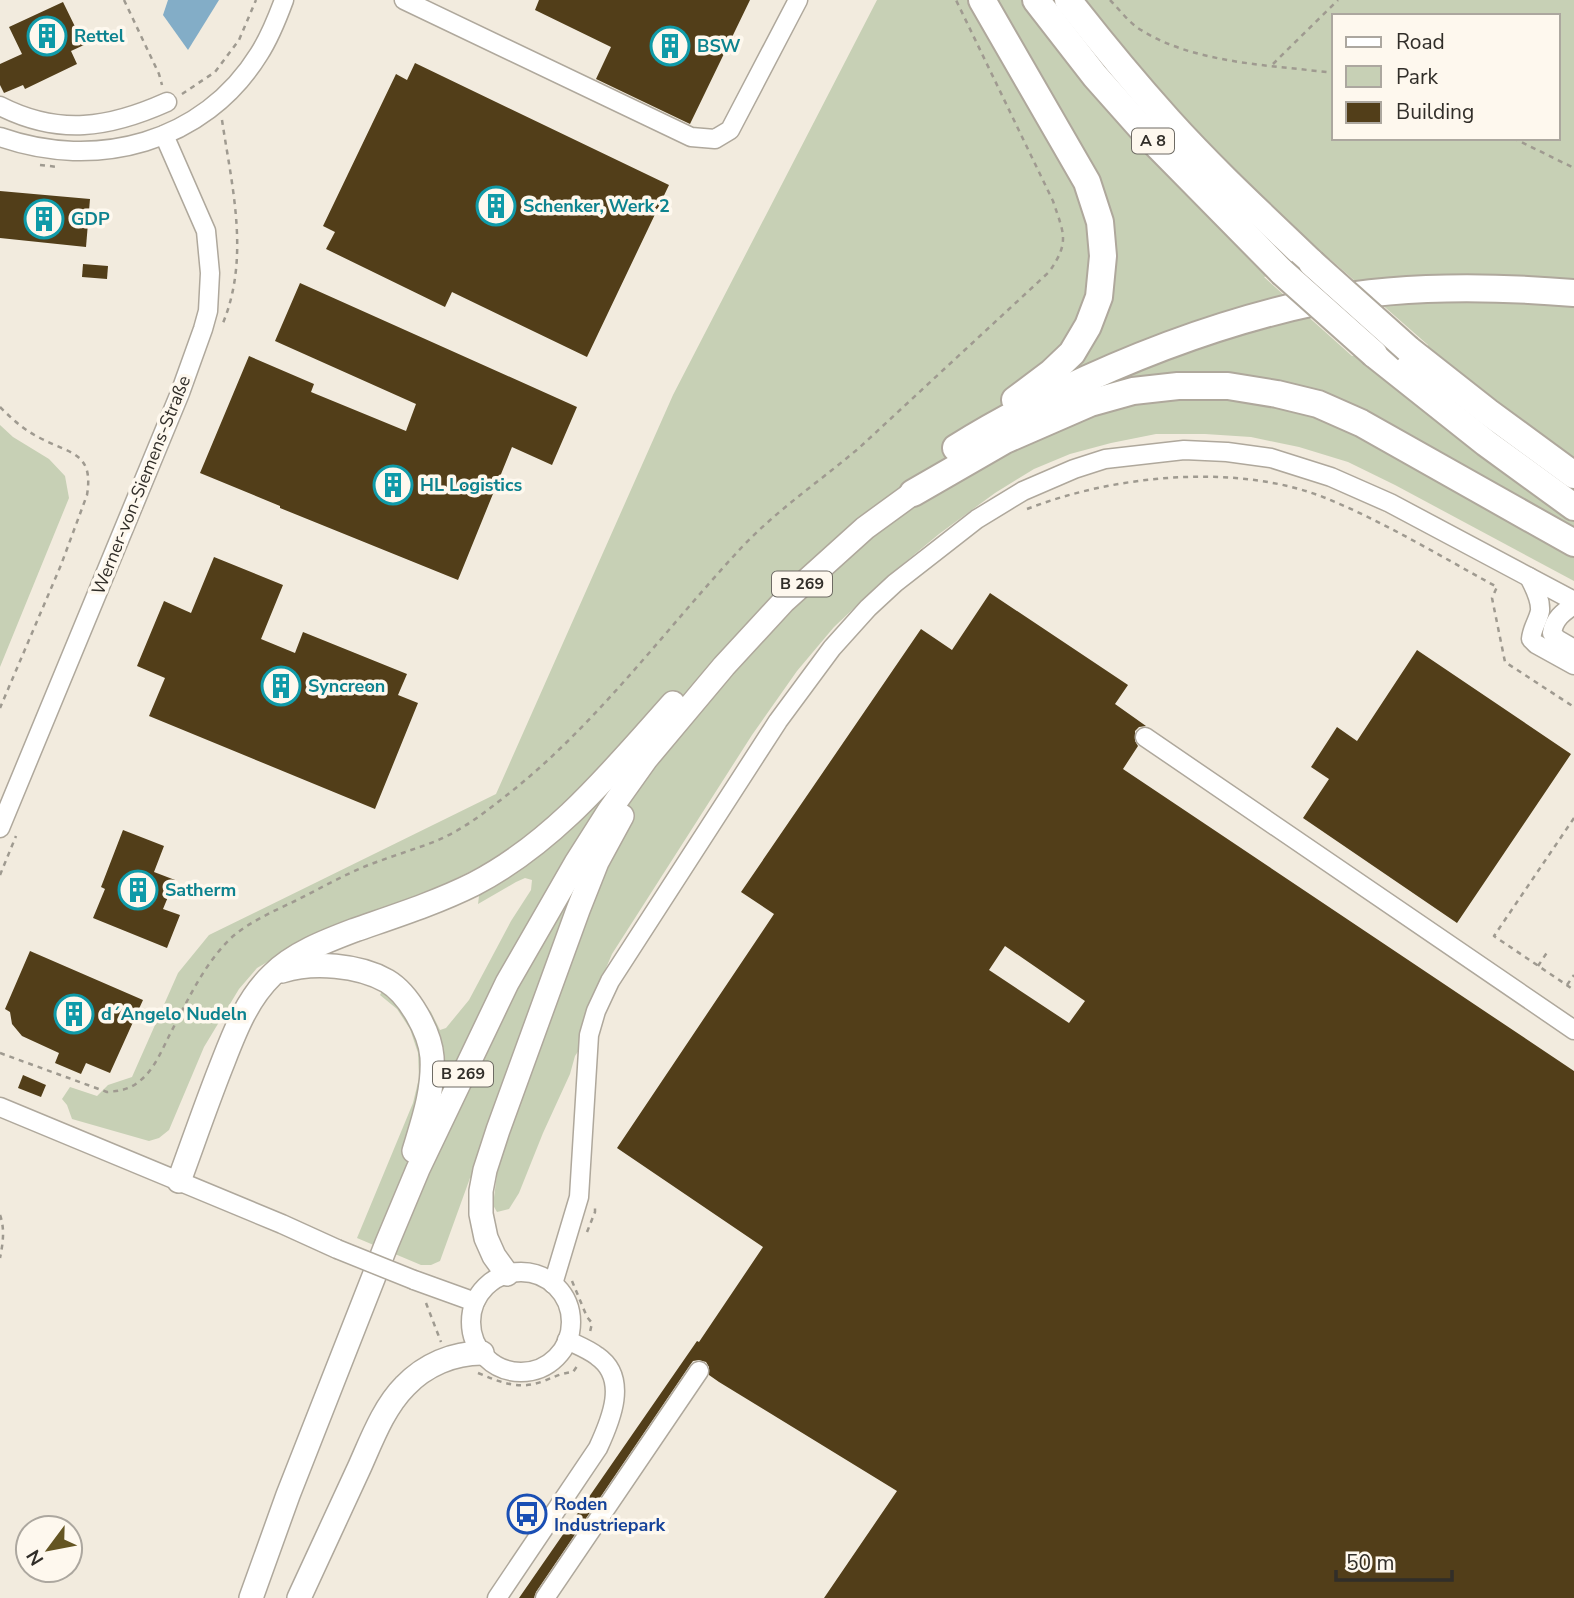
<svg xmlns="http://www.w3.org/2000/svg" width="1574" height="1598" font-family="'Nunito Sans',sans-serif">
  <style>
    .green { fill: #c7d0b5; fill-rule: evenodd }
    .water { fill: #83adc7 }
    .building { fill: #523e19; fill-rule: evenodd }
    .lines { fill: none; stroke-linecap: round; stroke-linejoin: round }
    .minor-casing { stroke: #afa89c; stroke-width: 21 }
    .major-casing { stroke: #afa89c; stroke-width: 26 }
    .highway-casing { stroke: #afa89c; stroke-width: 30 }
    .path { stroke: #9f9a90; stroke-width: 2.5; stroke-dasharray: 5 5; stroke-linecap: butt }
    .minor { stroke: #fff; stroke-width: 18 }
    .major { stroke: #fff; stroke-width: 23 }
    .highway { stroke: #fff; stroke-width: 26 }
    .minor-bridge-casing { stroke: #afa89c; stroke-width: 21; stroke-linecap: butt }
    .highway-bridge-casing { stroke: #afa89c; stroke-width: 30; stroke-linecap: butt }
    .minor-bridge { stroke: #fff; stroke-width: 18 }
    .highway-bridge { stroke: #fff; stroke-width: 26 }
    .labels { text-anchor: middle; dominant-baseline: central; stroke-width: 7; stroke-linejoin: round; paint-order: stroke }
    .shield { fill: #fef8ee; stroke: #6e6b64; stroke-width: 2 }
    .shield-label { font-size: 16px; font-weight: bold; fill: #312e29 }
    .culture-label { font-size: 18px; font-weight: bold; fill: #0d838f; stroke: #fef8ee; text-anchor: start }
    .street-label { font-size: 18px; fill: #312e29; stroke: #fef8ee }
    .transit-label { font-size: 18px; font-weight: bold; fill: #164399; stroke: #fef8ee; text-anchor: start }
  </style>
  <rect width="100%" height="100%" fill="#f2ebde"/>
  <!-- green -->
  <g class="green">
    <path d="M877,0H1574V581L1395,485L1348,462L1299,447L1251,437L1205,434H1156L1111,443L1070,454L1034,469L995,493L939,534L886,578L834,627L797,671L752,735L612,954L598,987L583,1044L575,1056L570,1074L543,1133L519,1193L509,1209L497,1212L493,1205L497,1174L470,1178L440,1261L431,1265H421L357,1238L413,1103L419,1078L418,1053L410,1029L397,1009L380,995L392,972L408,985L431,1012L440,1030L446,1028L469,1000L511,921L531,890L532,880L525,878L516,882L478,904L483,865L435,889L345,924L288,950L257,968L239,989L204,1047L169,1130L159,1138L149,1141L72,1119L67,1105L62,1099L70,1087L97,1096L108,1085L132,1077L178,973L209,935L496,794L673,395ZM1334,16H1558V138H1334ZM1330,259L1428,345V346L1352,356L1264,277Z"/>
    <polygon points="0,425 13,437 49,459 65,476 69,498 0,667"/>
  </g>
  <!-- water -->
  <polygon class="water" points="168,0 219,0 188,50 163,15"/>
  <!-- building -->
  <g class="building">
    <polygon points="539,0 750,0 690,124 596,79 611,47 535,10"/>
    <polygon points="63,2 84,45 71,51 77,64 25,89 23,85 4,93 0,85 0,64 22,54 9,27"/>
    <polygon points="415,63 669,185 587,357 452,292 445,307 326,249 335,232 323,226 396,74 407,80"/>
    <polygon points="0,191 90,199 86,247 0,238"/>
    <polygon points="83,264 108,266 107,279 82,277"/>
    <polygon points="300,283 577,407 552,465 512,447 458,580 280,508 280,506 200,473 249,356 314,384 311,392 406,431 416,404 275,341"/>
    <polygon points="214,557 283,585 261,639 295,653 303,632 407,674 398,695 418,703 375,809 149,716 165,678 137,666 164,601 191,613"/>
    <path d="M990,593L1128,685L1115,704L1146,726L1139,727L1135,731V741L1138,746L1123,769L1574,1071V1598H824L897,1491L719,1382L709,1375V1367L706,1362L699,1360L693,1361L690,1365L536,1592L534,1598H519L697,1341L699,1342L763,1247L617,1148L774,914L741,892L921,629L952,650ZM1005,946L1085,1001L1069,1023L989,970Z"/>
    <polygon points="1417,650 1571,754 1457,923 1303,818 1329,779 1311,767 1337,727 1357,741"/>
    <polygon points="123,830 164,846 154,872 175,880 163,909 180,915 167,948 93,918 105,889 101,887"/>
    <polygon points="30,951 143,1000 110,1073 86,1063 81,1074 55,1063 59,1053 22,1036 12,1024 10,1012 5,1009"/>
    <polygon points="23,1075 46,1085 41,1097 18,1088"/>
  </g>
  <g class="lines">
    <defs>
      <g id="minor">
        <polyline points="404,0 691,137 715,139 730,130 798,0"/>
        <path d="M0,106C59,136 109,128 167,102"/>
        <path d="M0,137C96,171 204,143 259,54C270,37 277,19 284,0"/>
        <path d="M1529,577C1534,587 1541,599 1540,611C1538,621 1532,628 1531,639L1536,644L1574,665"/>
        <path d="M1574,605C1563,612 1554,619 1552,633L1557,639L1574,649"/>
        <polyline points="1145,737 1574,1030"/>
        <polyline points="0,828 180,393 203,329 208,311 210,273 206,231 164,135"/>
        <polyline points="0,1107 282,1224 337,1249"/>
        <circle cx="521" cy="1322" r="50"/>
        <polyline points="414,1280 475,1302"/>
        <polyline points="553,1284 579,1197 589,1035 596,1011 610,981 778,721 832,648 868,608 895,583 954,537 977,519 1023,491 1074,469 1105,459 1184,450 1227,452 1271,458 1331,477 1390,503 1574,601"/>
        <path d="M497,1598L598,1448C611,1420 629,1378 597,1356C588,1349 577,1345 567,1340"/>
        <polyline points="545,1598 699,1371"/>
      </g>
      <g id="major">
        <path d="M282,971C313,961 359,965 387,981C409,994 430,1032 432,1057C434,1090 423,1121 414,1151"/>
        <path d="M179,1181C193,1143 206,1105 221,1067C234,1034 246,1000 272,975C294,953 326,941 355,930C395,916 436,903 474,884C555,842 613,770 673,703"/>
        <polyline points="507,1274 494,1256 486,1238 481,1214 481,1191 485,1170 498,1130 578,910 597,862 622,816"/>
        <polyline points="251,1598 288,1495 387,1243 418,1169 507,983 576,863 609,811 646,759 724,666 784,601 865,528 913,493"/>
        <path d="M299,1598C319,1554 340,1510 360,1466C372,1439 384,1407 405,1386C425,1365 453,1353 482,1353"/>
      </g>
      <g id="highway">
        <polyline points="982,0 1087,182 1100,222 1103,256 1099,297 1088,326 1072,353 1051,373 1015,400"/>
        <polyline points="1036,0 1095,76 1151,139 1282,272"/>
        <path d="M1068,0C1100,41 1133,81 1168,120C1213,170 1263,216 1312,263"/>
        <polyline points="1408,349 1488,412 1574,475"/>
        <polyline points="1374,354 1486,443 1574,507"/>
        <path d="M956,448C989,427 1023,409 1059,392C1142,352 1229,320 1319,301C1401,285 1491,286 1574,293"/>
        <polyline points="913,493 1005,440 1090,403 1133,391 1178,386 1228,386 1277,394 1318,404 1361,423 1574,543"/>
      </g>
    </defs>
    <!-- minor casing -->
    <use href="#minor" class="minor-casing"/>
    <!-- major casing -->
    <use href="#major" class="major-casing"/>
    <!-- highway casing -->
    <use href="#highway" class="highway-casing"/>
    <!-- path -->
    <g class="path">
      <polyline points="124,0 159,74 162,85"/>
      <path d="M1110,0C1120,10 1129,23 1141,30C1195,64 1272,65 1334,73"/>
      <polyline points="1273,64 1338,0"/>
      <polyline points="182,94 215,72 239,40 256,0"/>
      <path d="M222,120C232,187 250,257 223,323"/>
      <polyline points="1513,138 1574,168"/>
      <polyline points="40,165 58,167"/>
      <path d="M0,407C12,419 24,430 40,438C70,454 94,452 87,495L61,565L0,708"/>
      <path d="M1027,509C1114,475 1239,462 1328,499C1386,523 1442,557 1497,587L1492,598L1505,662L1574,707"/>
      <polyline points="1574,818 1494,936 1574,990"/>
      <polyline points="0,875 16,836"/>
      <polyline points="1538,966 1548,951"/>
      <polyline points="1567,985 1574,975"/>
      <path d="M0,1053L107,1092C118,1091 128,1090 137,1083C153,1072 161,1052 169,1036C187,1002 203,965 231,938C249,922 274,911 295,901C319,889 342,876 366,866C389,857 413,850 436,841C458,832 479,817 498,802C592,731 662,633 742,547C777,510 820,481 859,448L1049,272C1070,242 1064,234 1053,201L956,0"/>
      <path d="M0,1215C5,1229 3,1243 0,1258"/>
      <polyline points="587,1232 595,1212 595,1205"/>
      <polyline points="572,1281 587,1317 592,1323 590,1332"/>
      <polyline points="426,1303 441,1342"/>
      <path d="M478,1373C500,1382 518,1390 541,1382C552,1378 561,1373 573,1372L578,1365"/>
    </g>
    <!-- minor -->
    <use href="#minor" class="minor"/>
    <!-- major -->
    <use href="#major" class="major"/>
    <!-- highway -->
    <use href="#highway" class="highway"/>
    <defs>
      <polyline id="minor-bridge" points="337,1249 414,1280"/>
      <g id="highway-bridge">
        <polyline points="1312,263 1408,349"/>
        <polyline points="1282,272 1374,354"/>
      </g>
    </defs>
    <!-- minor-bridge casing -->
    <use href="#minor-bridge" class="minor-bridge-casing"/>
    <!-- highway-bridge casing -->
    <use href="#highway-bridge" class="highway-bridge-casing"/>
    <!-- minor-bridge -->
    <use href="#minor-bridge" class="minor-bridge"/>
    <!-- highway-bridge -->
    <use href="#highway-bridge" class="highway-bridge"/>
  </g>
  <!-- icons -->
  <defs>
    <symbol id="building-ring" viewBox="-11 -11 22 22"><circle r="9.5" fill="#fef8ee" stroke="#0f9aa8" stroke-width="1.5"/><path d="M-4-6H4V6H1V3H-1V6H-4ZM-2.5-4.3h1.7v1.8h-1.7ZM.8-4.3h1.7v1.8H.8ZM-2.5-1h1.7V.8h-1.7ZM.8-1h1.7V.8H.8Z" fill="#0f9aa8"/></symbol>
    <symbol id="bus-ring" viewBox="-11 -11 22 22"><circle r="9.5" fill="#fef8ee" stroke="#1a4fb4" stroke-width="1.5"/><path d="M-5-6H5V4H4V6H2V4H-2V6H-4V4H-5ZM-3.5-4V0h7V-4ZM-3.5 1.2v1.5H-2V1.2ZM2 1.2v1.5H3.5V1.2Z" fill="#1a4fb4"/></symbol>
  </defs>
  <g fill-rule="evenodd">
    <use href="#building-ring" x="25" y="14" width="44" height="44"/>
    <use href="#building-ring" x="648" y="24" width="44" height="44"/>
    <use href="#building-ring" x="474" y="184" width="44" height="44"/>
    <use href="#building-ring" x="22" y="197" width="44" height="44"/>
    <use href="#building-ring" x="371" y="463" width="44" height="44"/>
    <use href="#building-ring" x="259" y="664" width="44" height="44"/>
    <use href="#building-ring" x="116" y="868" width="44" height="44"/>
    <use href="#building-ring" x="52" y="992" width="44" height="44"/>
    <use href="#bus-ring" x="505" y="1492" width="44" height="44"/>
  </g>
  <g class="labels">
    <!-- shield labels -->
    <g class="shield">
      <rect x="1132" y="128.5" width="42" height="25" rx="5"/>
      <rect x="772" y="571.5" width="60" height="25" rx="5"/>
      <rect x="433" y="1061.5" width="60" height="25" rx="5"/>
    </g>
    <g class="shield-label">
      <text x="1153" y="141">A 8</text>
      <text x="802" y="584">B 269</text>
      <text x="463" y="1074">B 269</text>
    </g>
    <!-- culture labels -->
    <g class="culture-label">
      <text x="74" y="36">Rettel</text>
      <text x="697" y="46">BSW</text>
      <text x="523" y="206">Schenker, Werk 2</text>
      <text x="71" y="219">GDP</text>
      <text x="420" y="485">HL Logistics</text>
      <text x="308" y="686">Syncreon</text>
      <text x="165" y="890">Satherm</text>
      <text x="101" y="1014">d´Angelo Nudeln</text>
    </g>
    <!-- street labels -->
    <g class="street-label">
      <text transform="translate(141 485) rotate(-68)">Werner-von-Siemens-Straße</text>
    </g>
    <!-- transit labels -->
    <g class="transit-label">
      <text x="554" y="1504">Roden<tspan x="554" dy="21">Industriepark</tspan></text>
    </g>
  </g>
  <!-- legend -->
  <rect x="1332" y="14" width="228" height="126" fill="#fef8ee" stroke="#aca79f" stroke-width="2"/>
  <rect x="1346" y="37" width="35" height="10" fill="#ffffff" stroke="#aca79f" stroke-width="2"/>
  <text x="1396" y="49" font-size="21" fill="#312e29">Road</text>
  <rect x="1346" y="66" width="35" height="21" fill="#c7d0b5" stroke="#aca79f" stroke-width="2"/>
  <text x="1396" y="84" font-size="21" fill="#312e29">Park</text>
  <rect x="1346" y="102" width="35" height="21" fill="#523e19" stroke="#aca79f" stroke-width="2"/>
  <text x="1396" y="119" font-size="21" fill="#312e29">Building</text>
  <!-- north arrow -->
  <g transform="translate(49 1549) rotate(238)"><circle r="33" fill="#fef8ee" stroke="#aca79f" stroke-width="2"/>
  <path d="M0-5L12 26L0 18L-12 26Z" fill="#645522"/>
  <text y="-10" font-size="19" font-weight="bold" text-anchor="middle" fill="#312e29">N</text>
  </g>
  <!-- scale -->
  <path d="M1336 1570v10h116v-10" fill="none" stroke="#312e29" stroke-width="3.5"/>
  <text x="1346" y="1570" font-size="21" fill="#312e29" stroke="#fef8ee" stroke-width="5" paint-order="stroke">50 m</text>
</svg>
